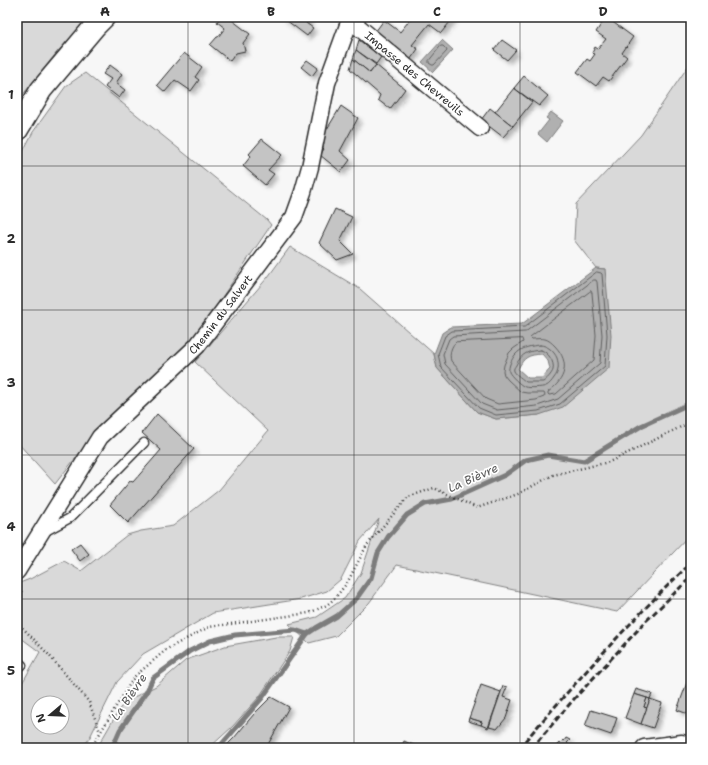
<svg xmlns="http://www.w3.org/2000/svg" width="708" height="765" font-family="'Shantell Sans',sans-serif">
  <style>
    .green { fill: #d9d9d9; stroke: #828282; fill-rule: evenodd }
    .water { fill: #b0b0b0; stroke: #7b7b7b; fill-rule: evenodd }
    .lines { fill: none; stroke-linecap: round; stroke-linejoin: round }
    .shore { stroke: #606060; stroke-width: 1 }
    .stream { stroke: #7b7b7b; stroke-width: 5 }
    .building { fill: #c4c4c4; stroke: #2b2b2b; filter: url(#shadow) }
    .service-casing { stroke: #2b2b2b; stroke-width: 11 }
    .minor-casing { stroke: #2b2b2b; stroke-width: 19 }
    .tertiary-casing { stroke: #2b2b2b; stroke-width: 24 }
    .path { stroke: #2b2b2b; stroke-width: 2.5; stroke-dasharray: 1 3; stroke-linecap: butt }
    .service { stroke: #fff; stroke-width: 8 }
    .minor { stroke: #fff; stroke-width: 16 }
    .tertiary { stroke: #fff; stroke-width: 21 }
    .rail { stroke: #2b2b2b; stroke-width: 3; stroke-dasharray: 6 3; stroke-linecap: butt }
    .grid { fill: none; stroke: #2b2b2b; stroke-width: 1; stroke-opacity: 0.55 }
    .labels { text-anchor: middle; dominant-baseline: central; stroke-width: 3.5; stroke-linejoin: round; paint-order: stroke }
    .street-label { font-size: 11px; fill: #2b2b2b; stroke: #fff }
    .water-label { font-size: 12px; font-style: italic; fill: #5a5a5a; stroke: #fff }
    .neatline { fill: none; stroke: #2b2b2b; stroke-width: 1.5 }
    .grid-label { font-size: 13px; text-anchor: middle; font-weight: bold; fill: #2b2b2b }
  </style>
  <defs>
    <filter id="shadow"><feDropShadow dx="3.5" dy="3.5" stdDeviation="2" flood-color="#0004"/></filter>
  </defs>
  <rect width="100%" height="100%" fill="#f7f7f7"/>
  <filter id="ink" filterUnits="userSpaceOnUse"><feTurbulence type="fractalNoise" baseFrequency=".025" numOctaves="2"/><feDisplacementMap in="SourceGraphic" scale="8" xChannelSelector="R" yChannelSelector="G"/><feConvolveMatrix kernelMatrix="1 2 1 2 8 2 1 2 1" color-interpolation-filters="sRGB"/></filter>
  <g filter="url(#ink)">
    <!-- green -->
    <g class="green">
      <polygon points="17,17 91,17 58,51 17,102"/>
      <path d="M691,62V534L617,612L397,565L369,603L336,636L309,643L289,624L317,617L345,598L361,573L379,519L360,541L341,579L327,591L301,599L213,613L143,654L117,682L89,739L82,748H17V692L40,652L17,635V584L30,579L64,561L81,571L127,535L141,531L173,526L219,490L268,431L195,362L268,277L290,247L360,289L434,354L437,368L477,412L496,419L539,415L605,269L596,268L574,240L576,204L641,135ZM38,703H62V727H38Z"/>
      <polygon points="85,73 267,220 271,225 214,309 183,351 92,437 55,484 17,442 17,163 33,132 66,86"/>
      <polygon points="276,637 294,637 290,651 259,697 232,727 209,748 97,748 120,708 130,699 156,686 186,660 225,646"/>
    </g>
    <!-- water -->
    <g class="water">
      <polygon points="442,40 453,50 433,72 422,62"/>
      <polygon points="551,112 563,121 547,142 538,134 549,120 546,118"/>
      <path d="M596,268L605,269L611,335L609,368L563,407L539,415L496,419L477,412L437,368L434,354L442,333L451,327L522,324ZM542,354L548,361L550,369L542,378H528L518,369C524,357 528,355 542,354Z"/>
    </g>
    <g class="lines">
      <!-- shore -->
      <g class="shore">
        <polygon points="441,46 443,46 446,49 447,51 434,65 432,65 429,63 429,61"/>
        <polygon points="597,272 601,273 602,274 607,335 605,366 560,404 538,411 496,415 479,408 441,367 438,354 445,336 452,331 524,327"/>
        <polygon points="594,280 596,280 597,282 602,335 600,363 558,399 537,406 497,410 482,404 445,364 443,354 449,339 453,336 525,332"/>
        <path d="M591,291L592,293L596,335L594,360L556,394L549,395L548,394V392C565,380 571,363 555,346C552,343 549,340 545,339C540,338 536,339 532,339L530,337L589,292Z"/>
        <path d="M522,339L523,342L513,349L509,353L504,365L503,371L504,375L508,380L521,392L527,393H544L545,395L544,397L536,400L498,404L486,399L451,361C449,354 451,346 456,342Z"/>
        <path d="M540,345C547,345 554,351 557,358C559,365 559,372 554,378C552,381 549,385 546,386C542,388 528,388 525,387C520,385 511,376 509,372C508,366 512,359 515,355C522,347 531,346 540,345Z"/>
        <path d="M541,350C548,352 555,362 553,370C552,374 546,380 543,382H526C523,379 516,375 514,371C513,368 515,367 516,365C522,353 528,351 541,350Z"/>
      </g>
      <!-- stream -->
      <g class="stream">
        <polyline points="112,748 120,730 146,693 153,678 190,651 210,641 235,635 295,630 307,634"/>
        <polyline points="217,748 222,744 262,698 307,634 316,628 337,616 356,599 371,578 378,553 388,537 407,515 425,504 452,499 505,475 526,460 548,455 584,461 641,426 691,403"/>
      </g>
    </g>
    <!-- building -->
    <g class="building">
      <polygon points="220,17 228,17 250,34 243,43 245,51 236,53 230,61 210,45 217,37 218,37 225,28 217,22"/>
      <polygon points="282,17 311,17 306,23 313,28 307,36"/>
      <polygon points="412,17 454,17 441,33 429,24 412,45 418,49 410,60 375,32 384,20 400,32"/>
      <polygon points="606,17 633,37 622,53 627,57 609,81 603,77 596,86 577,72 587,59 590,61 595,54 592,53 595,47 598,49 606,39 596,32"/>
      <polygon points="359,40 381,57 376,64 356,50"/>
      <polygon points="502,40 516,50 507,60 494,50"/>
      <polygon points="356,50 376,65 370,73 353,59"/>
      <polygon points="184,53 202,67 195,77 199,80 191,91 175,80 165,92 157,85"/>
      <polygon points="353,59 370,73 376,65 405,89 390,109 378,100 380,95 350,69"/>
      <polygon points="307,60 318,68 312,76 301,67"/>
      <polygon points="110,65 122,74 116,83 125,90 119,98 105,87 111,79 103,74"/>
      <polygon points="524,76 548,96 539,106 514,88"/>
      <polygon points="514,88 532,102 513,126 495,112"/>
      <polygon points="341,106 358,118 340,151 350,160 341,172 320,155 324,149 320,145 321,139"/>
      <polygon points="490,108 513,126 503,137 481,120"/>
      <polygon points="262,139 282,155 268,170 274,174 265,185 243,166 251,156 249,154"/>
      <polygon points="335,209 352,217 340,241 353,254 337,260 319,243"/>
      <polygon points="157,414 194,449 128,523 110,505 130,481 133,482 161,450 142,433"/>
      <polygon points="80,543 89,554 80,561 71,549"/>
      <polygon points="689,677 691,677 691,715 677,710"/>
      <polygon points="481,685 501,692 488,728 481,725 482,722 469,718"/>
      <polygon points="503,686 507,687 503,697 512,700 506,718 497,729 489,727"/>
      <polygon points="636,689 652,694 650,699 634,694"/>
      <polygon points="634,694 647,698 644,707 647,708 641,724 625,718"/>
      <polygon points="271,697 289,707 266,748 224,748 234,738 254,714"/>
      <polygon points="647,698 650,699 647,708 644,707"/>
      <polygon points="650,699 662,703 653,728 641,724"/>
      <polygon points="591,710 617,718 611,735 585,726"/>
      <polygon points="469,718 482,722 481,725 468,721"/>
      <polygon points="566,738 570,740 567,743 570,746 568,748 555,748 563,740 564,741"/>
      <polygon points="404,741 420,748 401,748"/>
    </g>
    <g class="lines">
      <defs>
        <g id="service">
          <polyline points="44,532 70,518 144,443"/>
          <polyline points="17,661 22,665"/>
        </g>
        <g id="minor">
          <path id="s1" d="M350,20L480,128"/>
          <path id="s2" d="M17,571L100,437L197,346L294,217L303,192L310,167L327,83L351,17"/>
          <polyline points="644,748 682,743 691,746"/>
        </g>
        <polyline id="tertiary" points="17,130 41,90 95,26 104,17"/>
      </defs>
      <!-- service casing -->
      <use href="#service" class="service-casing"/>
      <!-- minor casing -->
      <use href="#minor" class="minor-casing"/>
      <!-- tertiary casing -->
      <use href="#tertiary" class="tertiary-casing"/>
      <!-- path -->
      <g class="path">
        <polyline points="17,45 19,35 19,21 21,17"/>
        <polyline points="17,603 22,593 20,587"/>
        <polyline points="17,622 48,654 89,702 100,732"/>
        <polyline points="91,748 134,677 167,649 209,627 309,613 327,605 335,598 347,583 367,545 408,497 434,488 477,508 518,494 553,475 609,462 691,422"/>
      </g>
      <!-- service -->
      <use href="#service" class="service"/>
      <!-- minor -->
      <use href="#minor" class="minor"/>
      <!-- tertiary -->
      <use href="#tertiary" class="tertiary"/>
      <!-- rail -->
      <g class="rail">
        <path d="M519,748C574,684 630,621 691,563"/>
        <polyline points="532,748 574,699 647,620 691,577"/>
      </g>
    </g>
  </g>
  <!-- grid -->
  <path class="grid" d="M188,17V748M354,17V748M520,17V748M17,166H691M17,310H691M17,455H691M17,599H691"/>
  <g class="labels">
    <!-- street labels -->
    <g class="street-label">
      <text stroke="none"><textPath href="#s1" startOffset="84">Impasse des Chevreuils</textPath></text>
      <text stroke="none"><textPath href="#s2" startOffset="330">Chemin du Salvert</textPath></text>
    </g>
    <!-- water labels -->
    <g class="water-label">
      <text transform="translate(473 478) rotate(-24)">La Bièvre</text>
      <text transform="translate(129 697) rotate(-56)">La Bièvre</text>
    </g>
  </g>
  <!-- margin -->
  <rect width="708" height="765" fill="none" stroke="#fff" stroke-width="44"/>
  <!-- north arrow -->
  <g transform="translate(50 715) rotate(251)"><circle r="19" fill="#ffffff" stroke="#aaaaaa"/>
  <path d="M0-3L7 15L0 10L-7 15Z" fill="#2b2b2b"/>
  <text y="-6" font-size="11" font-weight="bold" text-anchor="middle" fill="#2b2b2b">N</text>
  </g>
  <rect x="22" y="22" width="664" height="721" class="neatline"/>
  <g class="grid-label">
    <text x="105" y="16">A</text>
    <text x="271" y="16">B</text>
    <text x="437" y="16">C</text>
    <text x="603" y="16">D</text>
    <text x="11" y="99">1</text>
    <text x="11" y="243">2</text>
    <text x="11" y="387">3</text>
    <text x="11" y="531">4</text>
    <text x="11" y="675">5</text>
  </g>
</svg>
